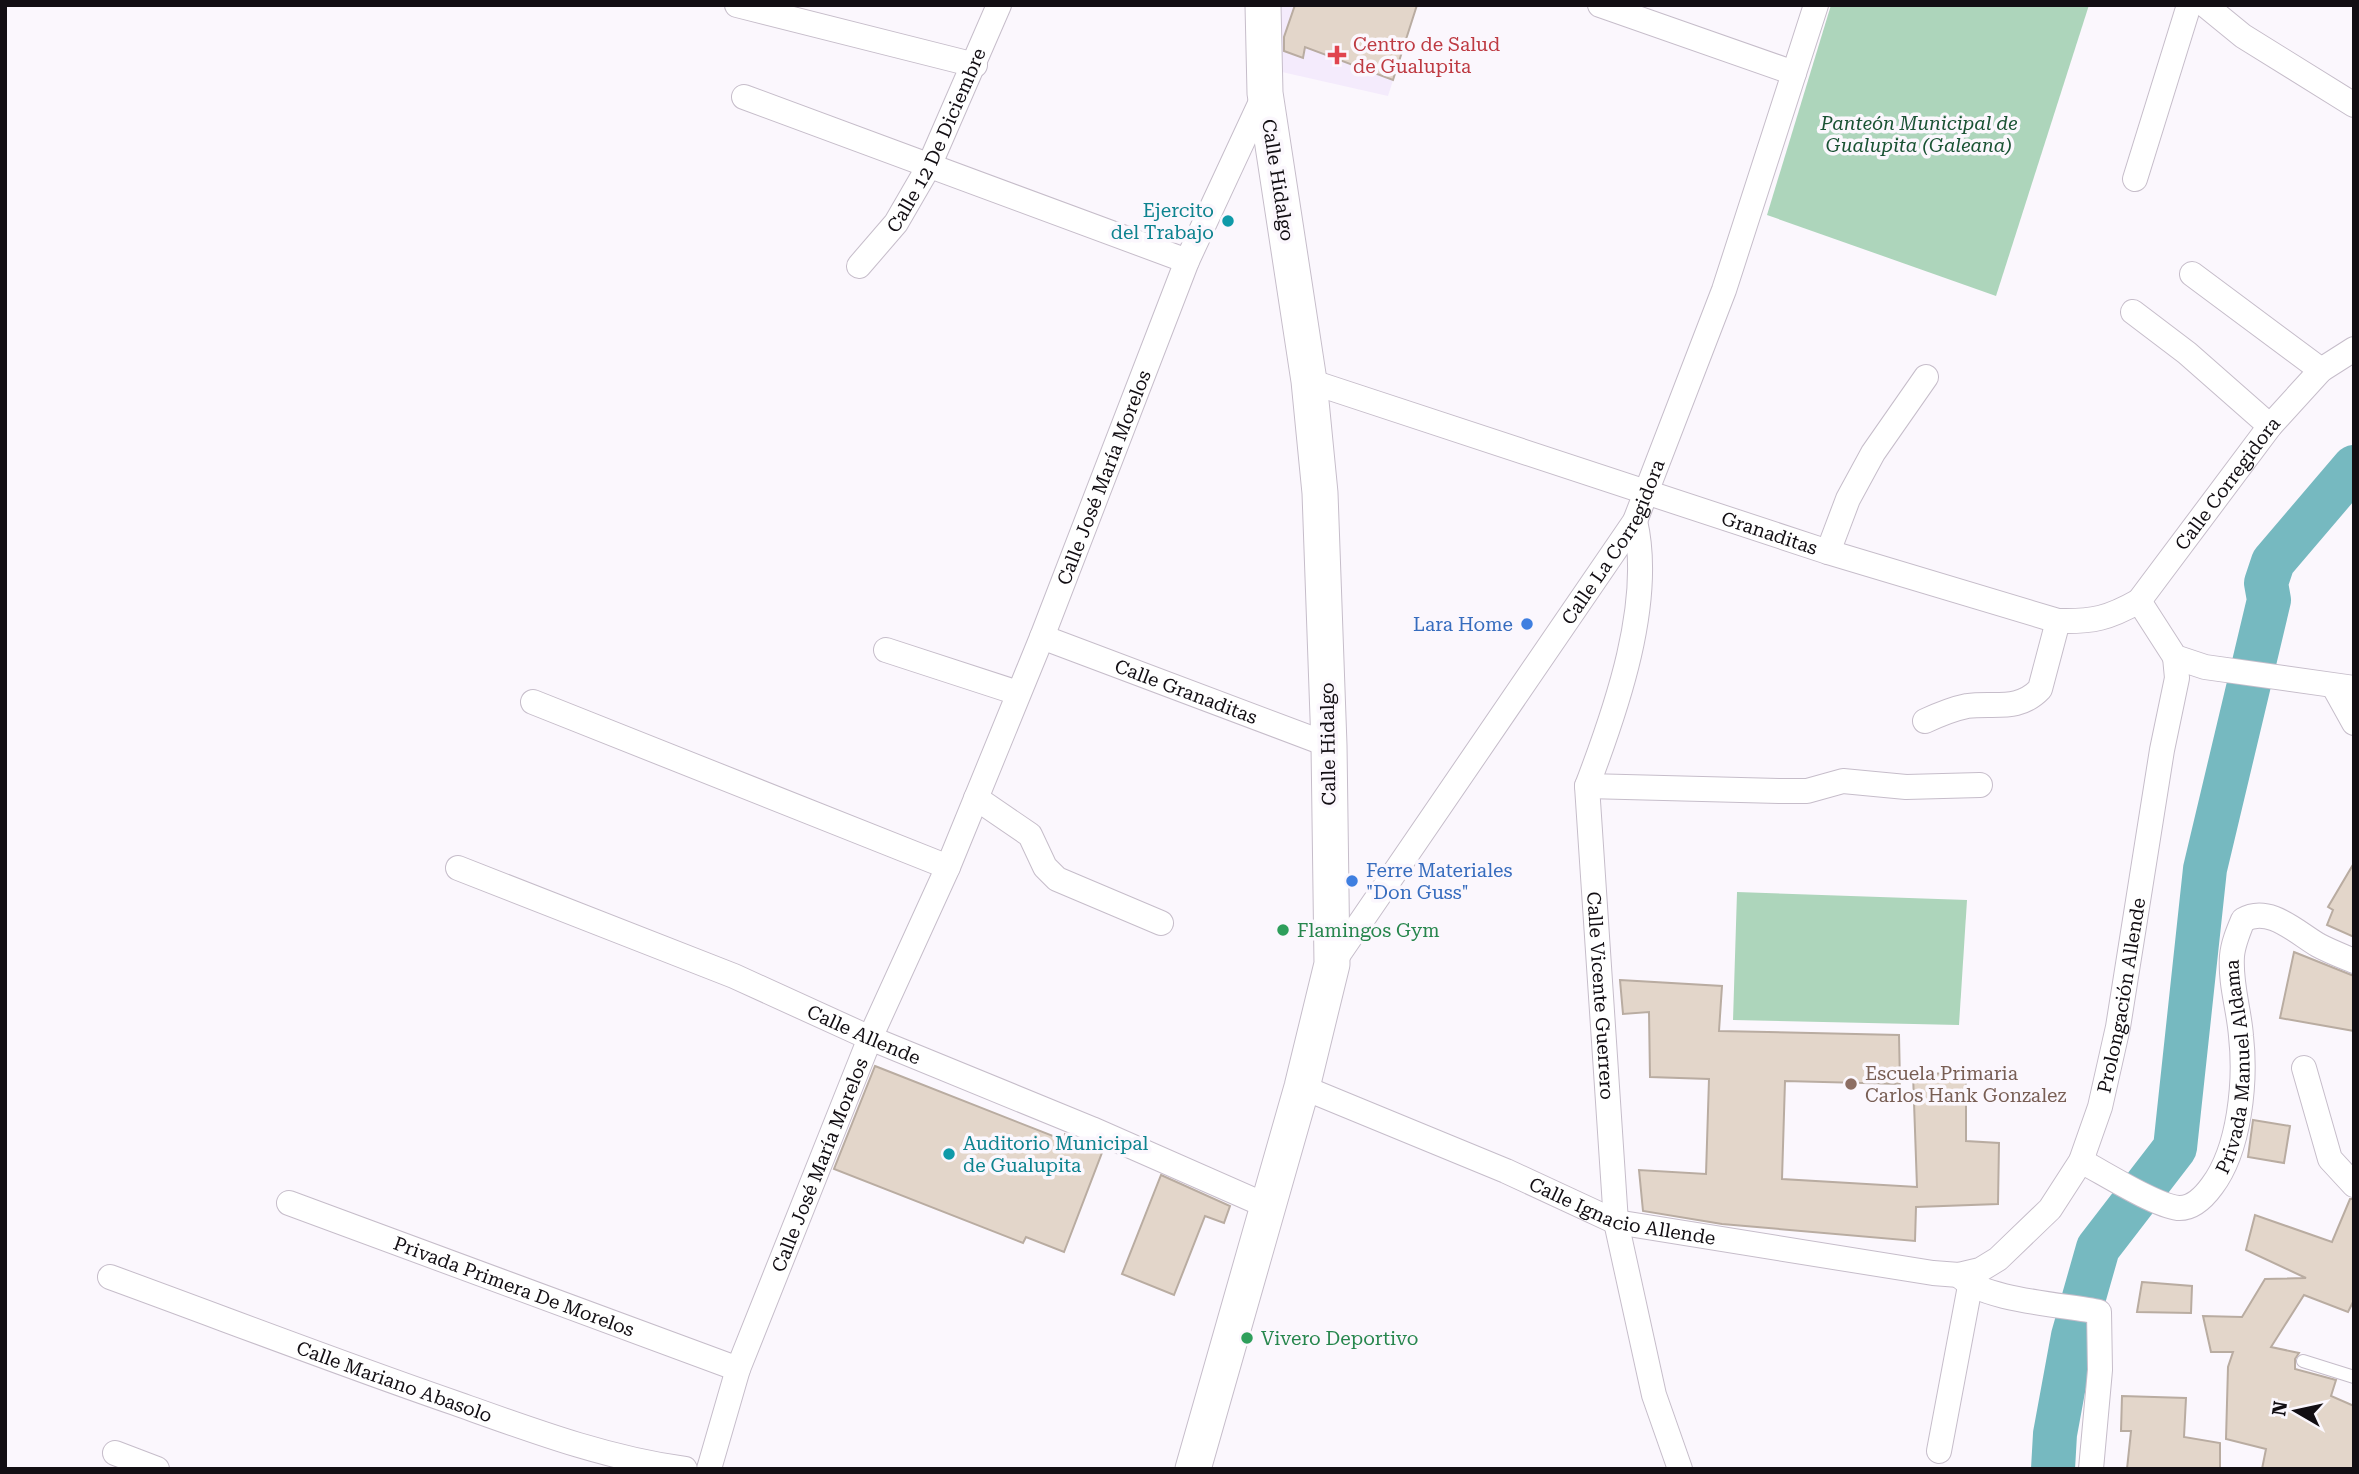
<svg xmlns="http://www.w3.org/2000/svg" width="2359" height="1474" font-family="'Roboto Serif',serif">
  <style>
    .medical { fill: #f4ebfc }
    .green { fill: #add5bb }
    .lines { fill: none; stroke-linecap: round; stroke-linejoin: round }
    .river { stroke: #76b9c0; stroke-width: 44 }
    .building { fill: #e3d6ca; stroke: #b9aca1; stroke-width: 2 }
    .service-casing { stroke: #c6bdca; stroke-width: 14 }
    .minor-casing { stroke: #c6bdca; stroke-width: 26 }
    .secondary-casing { stroke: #c6bdca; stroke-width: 37 }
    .service { stroke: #fff; stroke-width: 12 }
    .minor { stroke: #fff; stroke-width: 24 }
    .secondary { stroke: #fff; stroke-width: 35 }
    .health-dot { fill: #e0444e; stroke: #fbf7fd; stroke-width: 2.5 }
    .culture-dot { fill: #0f9aa8; stroke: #fbf7fd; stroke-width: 2.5 }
    .shop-dot { fill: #3f7fe0; stroke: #fbf7fd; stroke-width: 2.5 }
    .leisure-dot { fill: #2e9e5b; stroke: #fbf7fd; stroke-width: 2.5 }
    .education-dot { fill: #8d6e63; stroke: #fbf7fd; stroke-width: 2.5 }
    .labels { text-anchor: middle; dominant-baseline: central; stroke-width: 7; stroke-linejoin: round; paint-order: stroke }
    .health-label { font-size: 19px; fill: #be3a42; stroke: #fbf7fd; text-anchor: start }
    .park-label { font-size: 19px; font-style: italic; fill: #195233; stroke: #fbf7fd }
    .street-label { font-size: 19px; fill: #120e13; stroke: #fbf7fd }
    .culture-label { font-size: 19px; fill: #0d838f; stroke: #fbf7fd; text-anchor: end }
    .shop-label { font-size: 19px; fill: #366cbe; stroke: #fbf7fd; text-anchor: end }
    .leisure-label { font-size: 19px; fill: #27864d; stroke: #fbf7fd; text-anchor: start }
    .education-label { font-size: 19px; fill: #785e54; stroke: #fbf7fd; text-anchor: start }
  </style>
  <rect width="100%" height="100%" fill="#fbf7fd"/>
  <!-- medical -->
  <polygon class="medical" points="1271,5 1417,5 1388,96 1273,70"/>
  <!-- green -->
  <g class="green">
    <polygon points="1831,5 2089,5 1996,296 1767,215"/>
    <polygon points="1737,892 1967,900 1959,1025 1733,1020"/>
  </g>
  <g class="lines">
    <!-- river -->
    <polyline class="river" points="2053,1469 2055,1434 2073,1336 2098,1248 2175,1148 2205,869 2269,600 2266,583 2273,562 2354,467"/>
  </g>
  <!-- building -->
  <g class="building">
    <polygon points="1295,5 1417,5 1393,80 1305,47 1303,58 1284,51 1284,37"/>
    <polygon points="2354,863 2354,937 2327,925 2333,910 2328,907"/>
    <polygon points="2294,952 2354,976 2354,1031 2280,1018"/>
    <polygon points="1620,980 1722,986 1719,1031 1899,1035 1900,1084 1785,1081 1782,1179 1917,1187 1913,1074 1966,1073 1966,1141 1999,1143 1998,1204 1916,1207 1915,1241 1722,1224 1643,1211 1639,1170 1706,1174 1709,1079 1650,1077 1649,1012 1623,1014"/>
    <polygon points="875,1066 1063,1140 1065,1134 1103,1150 1064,1252 1026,1237 1023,1243 834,1169"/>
    <polygon points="2253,1120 2290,1126 2284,1163 2248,1157"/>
    <polygon points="1161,1175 1230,1206 1224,1223 1205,1216 1174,1295 1122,1274"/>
    <polygon points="2350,1199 2354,1199 2354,1300 2348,1312 2304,1295 2271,1347 2299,1353 2295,1359 2295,1369 2336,1380 2331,1396 2354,1406 2354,1469 2262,1469 2266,1449 2226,1439 2228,1367 2233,1352 2211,1352 2203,1316 2242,1317 2265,1279 2306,1278 2246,1250 2255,1215 2332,1242"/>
    <polygon points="2142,1282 2192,1286 2191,1313 2137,1312"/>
    <polygon points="2122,1396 2186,1398 2184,1437 2220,1443 2220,1469 2127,1469 2131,1431 2121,1431"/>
  </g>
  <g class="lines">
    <defs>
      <polyline id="service" points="2303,1361 2354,1377"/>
      <g id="minor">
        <polyline points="737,5 975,65"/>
        <polyline points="1600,5 1794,73"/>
        <polyline points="2205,5 2243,36 2354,105"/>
        <polyline points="744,97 1187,261"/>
        <polyline points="2135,179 2189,5"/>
        <path id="s1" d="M859,266L896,223L929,166L999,5"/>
        <polyline points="2192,274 2321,370"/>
        <polyline points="2133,312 2187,353 2270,426"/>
        <path id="s2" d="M1309,381L1828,552L2058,621C2093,622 2109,618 2139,601L2175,657L2205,667L2354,688"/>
        <path id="s3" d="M1635,521C1654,602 1616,710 1587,786L1616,1222L1654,1395L1680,1469"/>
        <polyline points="1828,552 1848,499 1873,453 1926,377"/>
        <path id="s4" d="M2139,601L2270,426L2321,370L2354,349"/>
        <path id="s5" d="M1042,637L1329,745"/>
        <polyline points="886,650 1018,693"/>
        <polyline points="2334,687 2354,723"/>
        <polyline points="533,702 948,867"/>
        <path d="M1925,721C1938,715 1952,709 1967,706C1994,702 2018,712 2040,689L2058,621"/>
        <polyline points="1587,786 1779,791 1807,791 1843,781 1906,787 1980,785"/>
        <polyline points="976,798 1030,835 1045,867 1057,879 1161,923"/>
        <path id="s6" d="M458,868L734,976L870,1038L1092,1129L1267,1206"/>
        <path id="s7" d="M1332,964L1635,521L1724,290L1816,5"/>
        <polyline points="2304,1068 2330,1159 2354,1185"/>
        <path id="s8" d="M1302,1087L1506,1171L1616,1222L1933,1273L1959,1275L1980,1270L1998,1259L2050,1209L2081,1161L2100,1107L2118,1027L2162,750L2177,678L2175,657"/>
        <path id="s9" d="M2081,1161C2104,1173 2154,1205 2178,1208C2193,1209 2204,1197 2212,1186C2240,1149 2246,1081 2241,1036C2239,1009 2230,984 2232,956C2233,944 2238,932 2243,920C2269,905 2296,932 2318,945C2329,951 2342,956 2354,961"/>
        <path id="s10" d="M289,1203L738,1369"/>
        <path d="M1959,1275C1980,1300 2065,1305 2099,1312L2100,1370L2091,1469"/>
        <path id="s11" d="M110,1277C225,1319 339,1363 455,1403C531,1430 605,1458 685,1469"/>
        <polyline points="1939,1451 1970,1286"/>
        <polyline points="115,1453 157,1469"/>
        <path id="s12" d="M709,1469L738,1369L870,1038L948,867L1042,637L1187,261L1265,93"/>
      </g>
      <polyline id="secondary" points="1193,1469 1302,1087 1332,964 1329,745 1320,493 1309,381 1265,93 1263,5"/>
    </defs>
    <!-- service casing -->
    <use href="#service" class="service-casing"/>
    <!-- minor casing -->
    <use href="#minor" class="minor-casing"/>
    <!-- secondary casing -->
    <use href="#secondary" class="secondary-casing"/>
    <!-- service -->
    <use href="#service" class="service"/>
    <!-- minor -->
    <use href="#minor" class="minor"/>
    <!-- secondary -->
    <use href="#secondary" class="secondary"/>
  </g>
  <!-- markers -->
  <path class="health-dot" d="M1333.5 44.5h7v7h7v7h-7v7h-7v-7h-7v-7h7z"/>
  <g class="culture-dot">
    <circle cx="1228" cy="221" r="7"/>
    <circle cx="949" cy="1154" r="7"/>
  </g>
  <g class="shop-dot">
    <circle cx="1527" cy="624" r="7"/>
    <circle cx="1352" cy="881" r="7"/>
  </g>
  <g class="leisure-dot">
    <circle cx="1283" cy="930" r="7"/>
    <circle cx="1247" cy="1338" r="7"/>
  </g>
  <circle class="education-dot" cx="1851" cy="1084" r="7"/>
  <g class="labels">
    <!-- health labels -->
    <g class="health-label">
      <text x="1353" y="44">Centro de Salud<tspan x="1353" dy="22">de Gualupita</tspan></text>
    </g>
    <!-- park labels -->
    <g class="park-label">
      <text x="1919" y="123">Panteón Municipal de<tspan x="1919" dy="22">Gualupita (Galeana)</tspan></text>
    </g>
    <!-- street labels -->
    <g class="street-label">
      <text stroke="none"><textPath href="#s1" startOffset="149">Calle 12 De Diciembre</textPath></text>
      <text transform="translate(1278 180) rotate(81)">Calle Hidalgo</text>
      <text stroke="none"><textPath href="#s12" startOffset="1068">Calle José María Morelos</textPath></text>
      <text stroke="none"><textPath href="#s4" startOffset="147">Calle Corregidora</textPath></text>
      <text stroke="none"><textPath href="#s2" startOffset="485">Granaditas</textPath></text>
      <text stroke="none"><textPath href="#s7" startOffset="508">Calle La Corregidora</textPath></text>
      <text stroke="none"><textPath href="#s5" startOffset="154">Calle Granaditas</textPath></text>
      <text transform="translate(1328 744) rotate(-91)">Calle Hidalgo</text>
      <text stroke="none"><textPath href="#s3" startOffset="483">Calle Vicente Guerrero</textPath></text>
      <text stroke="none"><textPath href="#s8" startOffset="1032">Prolongación Allende</textPath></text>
      <text stroke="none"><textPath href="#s6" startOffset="439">Calle Allende</textPath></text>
      <text stroke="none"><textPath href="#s9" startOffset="275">Privada Manuel Aldama</textPath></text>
      <text stroke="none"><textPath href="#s12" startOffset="324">Calle José María Morelos</textPath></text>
      <text stroke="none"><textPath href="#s8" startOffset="345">Calle Ignacio Allende</textPath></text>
      <text stroke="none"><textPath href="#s10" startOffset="240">Privada Primera De Morelos</textPath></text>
      <text stroke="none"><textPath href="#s11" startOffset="303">Calle Mariano Abasolo</textPath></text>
    </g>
    <!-- culture labels -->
    <g class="culture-label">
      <text x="1214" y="210">Ejercito<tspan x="1214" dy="22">del Trabajo</tspan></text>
      <text x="963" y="1143" text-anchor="start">Auditorio Municipal<tspan x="963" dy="22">de Gualupita</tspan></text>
    </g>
    <!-- shop labels -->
    <g class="shop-label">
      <text x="1513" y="624">Lara Home</text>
      <text x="1366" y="870" text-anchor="start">Ferre Materiales<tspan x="1366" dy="22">"Don Guss"</tspan></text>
    </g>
    <!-- leisure labels -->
    <g class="leisure-label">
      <text x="1297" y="930">Flamingos Gym</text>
      <text x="1261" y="1338">Vivero Deportivo</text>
    </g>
    <!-- education labels -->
    <g class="education-label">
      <text x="1865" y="1073">Escuela Primaria<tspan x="1865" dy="22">Carlos Hank Gonzalez</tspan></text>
    </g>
  </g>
  <!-- border -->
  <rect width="2359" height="1474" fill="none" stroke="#120e13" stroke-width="14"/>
  <!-- north arrow -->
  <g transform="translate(2296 1411) rotate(279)" stroke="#fbf7fd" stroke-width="5" paint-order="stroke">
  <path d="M0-5L12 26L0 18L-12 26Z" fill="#120e13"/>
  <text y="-10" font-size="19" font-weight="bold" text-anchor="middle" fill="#120e13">N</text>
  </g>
</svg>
